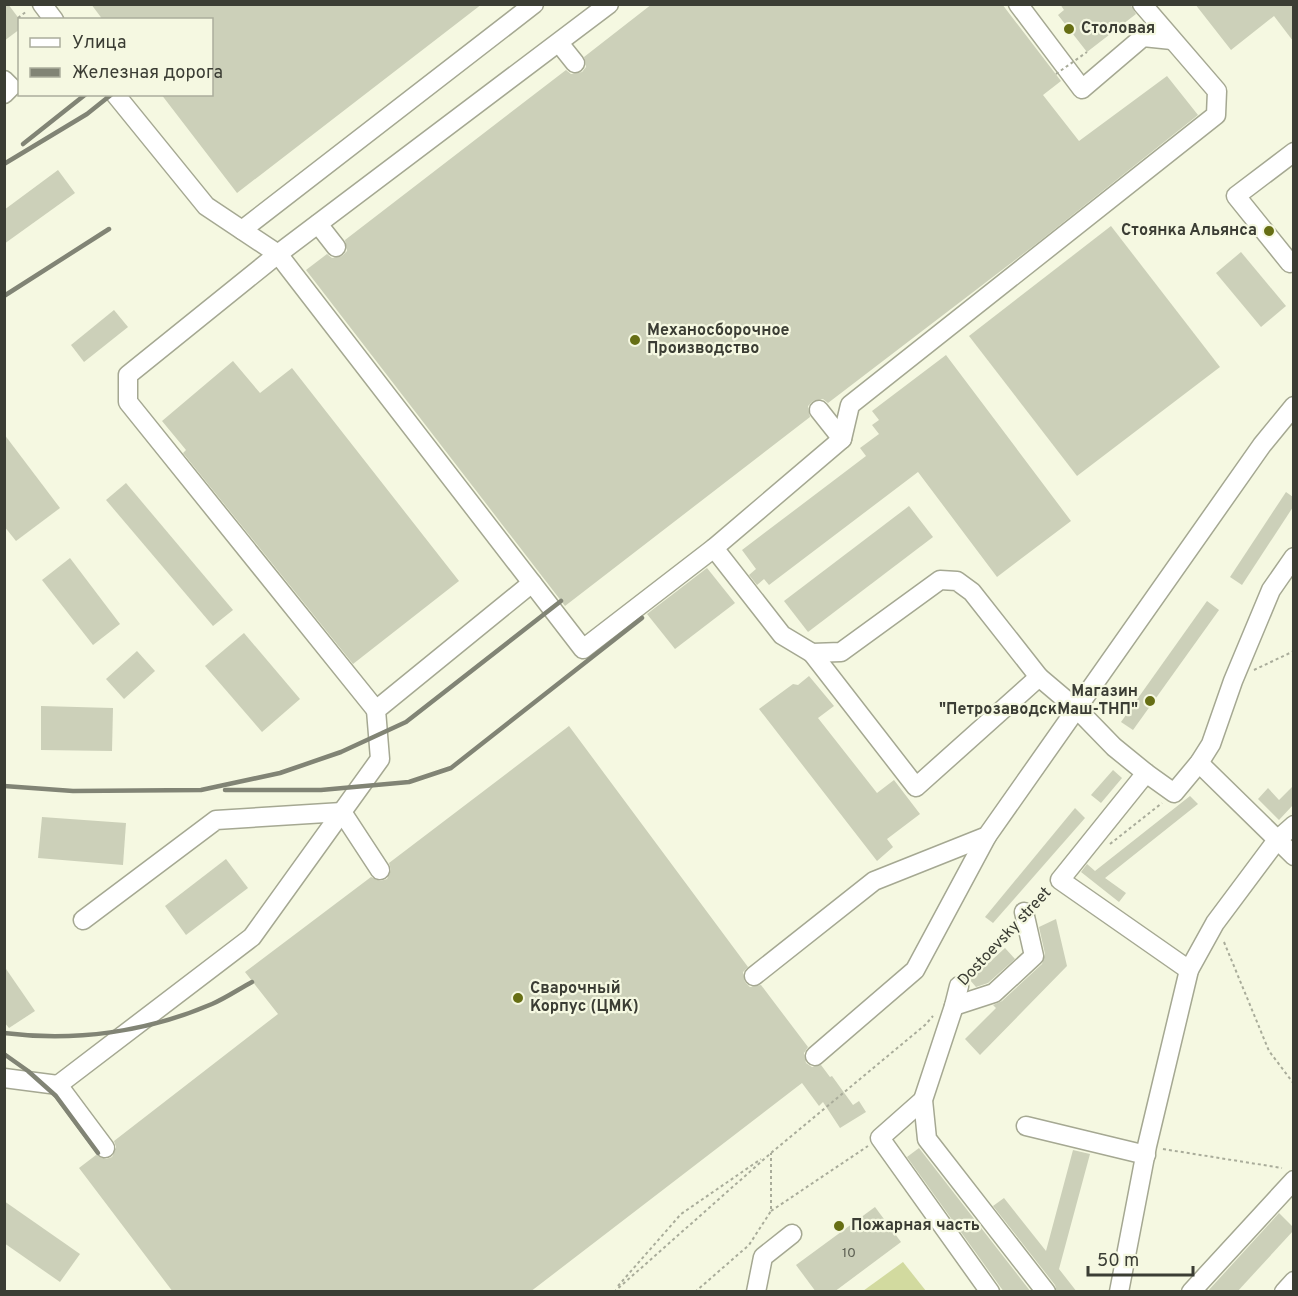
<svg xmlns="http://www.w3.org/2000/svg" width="1298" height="1296" font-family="Overpass,sans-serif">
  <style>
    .green { fill: #d2da9f }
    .building { fill: #ccd0b9 }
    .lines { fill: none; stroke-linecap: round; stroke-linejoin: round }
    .minor-casing { stroke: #a5a892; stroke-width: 21 }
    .path { stroke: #a9ac9a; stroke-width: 2; stroke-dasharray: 3 3; stroke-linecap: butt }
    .minor { stroke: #fff; stroke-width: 18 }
    .rail { stroke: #818475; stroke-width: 4.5 }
    .path-bridge { stroke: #a9ac9a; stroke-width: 2; stroke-dasharray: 3 3; stroke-linecap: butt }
    .poi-dot { fill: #666e14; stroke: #f5f8e1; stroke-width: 2 }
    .labels { text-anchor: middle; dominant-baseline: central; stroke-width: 4.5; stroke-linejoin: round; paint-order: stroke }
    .number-label { font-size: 14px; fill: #5f6255 }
    .poi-label { font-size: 16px; font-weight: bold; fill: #3b3d34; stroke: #f5f8e1; text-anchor: start }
    .street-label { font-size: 16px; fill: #3b3d34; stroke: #f5f8e1 }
  </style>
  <rect width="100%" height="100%" fill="#f5f8e1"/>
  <!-- green -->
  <polygon class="green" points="903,1262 926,1291 863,1291"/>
  <!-- building -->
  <g class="building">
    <polygon points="4,4 8,4 20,20 20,29 4,41"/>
    <polygon points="91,4 482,4 237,193 161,94 212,94 212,20 103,20"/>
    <polygon points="652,4 1002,4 1061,81 1043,95 1079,141 1167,76 1198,115 1036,244 828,403 823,399 813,401 808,406 810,417 565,606 306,270 327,254 332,258 342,256 347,251 345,240 566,70 571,74 582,72 586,67 584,57"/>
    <polygon points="1060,4 1130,4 1136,14 1087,52 1058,15 1064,10"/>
    <polygon points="1195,4 1293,4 1293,41 1274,16 1231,50"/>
    <polygon points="58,170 75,193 4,244 4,210"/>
    <polygon points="1111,226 1220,367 1077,476 969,336"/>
    <polygon points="1241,252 1286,306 1261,327 1216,273"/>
    <polygon points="114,310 128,327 84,362 71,345"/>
    <polygon points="946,355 1071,521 997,577 918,472 769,585 764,579 757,585 749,575 756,569 742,550 866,456 860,448 879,434 872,425 879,420 872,411"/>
    <polygon points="233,361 260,393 292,368 459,581 353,664 183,453 186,450 162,421"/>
    <polygon points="4,434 60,508 16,541 4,526"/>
    <polygon points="126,483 233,610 213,626 106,500"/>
    <polygon points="1286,492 1293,497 1293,507 1242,585 1230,577"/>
    <polygon points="909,506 933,537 808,632 784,601"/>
    <polygon points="70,558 120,624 93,645 42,580"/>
    <polygon points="707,568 735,603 675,649 647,614"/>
    <polygon points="1207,601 1219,610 1133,730 1121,722"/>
    <polygon points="244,633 300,699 262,732 205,666"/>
    <polygon points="137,651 155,671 124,699 106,679"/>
    <polygon points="809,676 834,706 818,718 877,793 894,780 920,814 887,839 893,847 877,861 759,709 793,684 798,685"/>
    <polygon points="41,706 113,708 112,751 41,750"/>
    <polygon points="569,726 748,967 743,972 745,982 750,987 761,985 808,1047 804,1053 806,1063 812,1067 821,1065 830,1077 832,1076 853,1105 859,1101 866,1112 840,1128 823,1102 819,1106 802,1083 530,1292 173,1292 79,1168 96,1155 106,1159 112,1157 116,1147 114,1141 278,1014 245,972 371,877 380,881 387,879 391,870 389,863"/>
    <polygon points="1113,770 1122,778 1101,803 1091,795"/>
    <polygon points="1293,786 1293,805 1279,820 1258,799 1268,788 1279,800"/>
    <polygon points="1190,796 1198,804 1105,878 1126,893 1119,902 1081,872 1087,864 1095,871"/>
    <polygon points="1075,808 1085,818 993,923 985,917"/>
    <polygon points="42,817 126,823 123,865 38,858"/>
    <polygon points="226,859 248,888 186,935 165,906"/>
    <polygon points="1056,919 1067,966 980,1055 965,1039 996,1008 993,1005 1002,1001 1042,964 1045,954 1039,927"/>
    <polygon points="1005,948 1015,959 988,983 976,987 970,980"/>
    <polygon points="4,966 35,1011 9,1028 4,1022"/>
    <polygon points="919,1148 1031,1292 1004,1292 907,1157"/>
    <polygon points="1073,1150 1090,1154 1059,1269 1077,1292 1057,1292 1055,1285 993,1206 1004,1198 1046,1251"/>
    <polygon points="4,1201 80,1254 60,1282 4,1243"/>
    <polygon points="875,1207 901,1242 834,1292 816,1292 796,1265"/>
    <polygon points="1279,1213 1293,1227 1293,1231 1237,1292 1207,1292"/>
  </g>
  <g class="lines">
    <defs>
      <g id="minor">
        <polyline points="42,4 54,20"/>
        <polyline points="1018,4 1082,89 1143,37 1172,40"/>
        <polyline points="559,43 575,63"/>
        <polyline points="4,80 11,87 4,94"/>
        <polyline points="115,94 206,206 278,254 583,649 714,548 842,439 850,405 1216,115 1217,91 1142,4"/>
        <polyline points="318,224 336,247"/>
        <polyline points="242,230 534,4"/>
        <polyline points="1290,263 1236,196 1294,152"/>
        <polyline points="819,410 842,439"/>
        <polyline points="714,548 782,635 812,653 841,652 940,580 957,581 972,592 1039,677 1078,710 1114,747 1146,773"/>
        <polyline points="812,653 916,787 1039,677"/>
        <polyline points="376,710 128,402 128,375 278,254 609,4"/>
        <polyline points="1199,763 1294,856"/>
        <polyline points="83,920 216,820 342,812 380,870"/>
        <polyline points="1189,970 1060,880 1146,773 1174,793 1199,763 1211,744 1233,681 1271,590 1294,557"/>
        <polyline points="754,976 874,881 987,836 1262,445 1294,406"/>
        <polyline points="959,986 954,1006 923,1100 927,1139 1046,1292"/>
        <polyline points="954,1006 994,993 1034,956 1024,912"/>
        <polyline points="815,1056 915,970 987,836"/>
        <polyline points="4,1078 58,1085 252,937 380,759 376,710 532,583"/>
        <polyline points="58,1085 105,1148"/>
        <polyline points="923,1100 880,1138 990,1292"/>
        <polyline points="1026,1126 1146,1155"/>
        <polyline points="756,1292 763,1257 792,1234"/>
        <polyline points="1119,1292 1147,1146 1189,970 1215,923 1277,840 1294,825"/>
        <polyline points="1191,1292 1294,1180"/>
        <polyline points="1284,1292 1294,1281"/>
      </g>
    </defs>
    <!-- minor casing -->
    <use href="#minor" class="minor-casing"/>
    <!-- path -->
    <g class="path">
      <polyline points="18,18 27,11"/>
      <polyline points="1254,670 1294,651"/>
      <polyline points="1110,844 1162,803"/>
      <polyline points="1035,903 1048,890"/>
      <polyline points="1224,942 1269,1051 1294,1084"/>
      <polyline points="970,974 1012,926"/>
      <polyline points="1163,1149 1282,1168"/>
      <polyline points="771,1211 868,1146"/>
      <polyline points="618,1286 681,1214 761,1159"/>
      <polyline points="614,1292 771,1153 925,1025 933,1016"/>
      <polyline points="695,1292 749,1245 771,1211 771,1153"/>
    </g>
    <!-- minor -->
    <use href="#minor" class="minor"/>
    <!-- rail -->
    <g class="rail">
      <polyline points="23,144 86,94"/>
      <polyline points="4,164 87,114 112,94"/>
      <polyline points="4,296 109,229"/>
      <polyline points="4,786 73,791 201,790 280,773 341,752 406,722 561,601"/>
      <polyline points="225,790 321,790 409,782 451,768 642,618"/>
      <path d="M4,1033C75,1042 147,1032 212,1004C226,998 239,989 252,982"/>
      <polyline points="4,1054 28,1071 56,1096 98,1153"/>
    </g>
    <!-- path-bridge -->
    <polyline class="path-bridge" points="1056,74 1087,52"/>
  </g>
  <!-- markers -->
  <g class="poi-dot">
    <circle cx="1069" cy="29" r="6"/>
    <circle cx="1269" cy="231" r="6"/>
    <circle cx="635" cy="340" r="6"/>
    <circle cx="1150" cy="701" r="6"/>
    <circle cx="518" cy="998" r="6"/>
    <circle cx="839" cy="1226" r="6"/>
  </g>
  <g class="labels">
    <!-- number labels -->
    <g class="number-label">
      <text x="849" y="1253">10</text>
    </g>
    <!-- poi labels -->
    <g class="poi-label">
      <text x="1081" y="29">Столовая</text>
      <text x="1257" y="231" text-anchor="end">Стоянка Альянса</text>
      <text x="647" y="331">Механосборочное<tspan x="647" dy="18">Производство</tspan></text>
      <text x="1138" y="692" text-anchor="end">Магазин<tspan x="1138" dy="18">"ПетрозаводскМаш-ТНП"</tspan></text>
      <text x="530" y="989">Сварочный<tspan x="530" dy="18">Корпус (ЦМК)</tspan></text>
      <text x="851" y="1226">Пожарная часть</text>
    </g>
    <!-- street labels -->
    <g class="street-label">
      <text transform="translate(1005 937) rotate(-47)">Dostoevsky street</text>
    </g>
  </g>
  <!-- border -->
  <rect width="1298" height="1296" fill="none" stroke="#3b3d34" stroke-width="12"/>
  <!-- legend -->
  <rect x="18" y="18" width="195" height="78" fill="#f5f8e1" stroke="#abad9c" stroke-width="1.5"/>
  <rect x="30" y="38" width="30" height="9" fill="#ffffff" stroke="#abad9c" stroke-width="1.5"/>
  <text x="72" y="48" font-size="18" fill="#3b3d34">Улица</text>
  <rect x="30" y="68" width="30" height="9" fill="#818475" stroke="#abad9c" stroke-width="1.5"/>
  <text x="72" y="78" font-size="18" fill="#3b3d34">Железная дорога</text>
  <!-- scale -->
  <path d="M1088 1266v9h105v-9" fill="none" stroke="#3b3d34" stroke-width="3"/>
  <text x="1097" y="1266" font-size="18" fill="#3b3d34" stroke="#f5f8e1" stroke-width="4.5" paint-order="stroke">50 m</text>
</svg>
